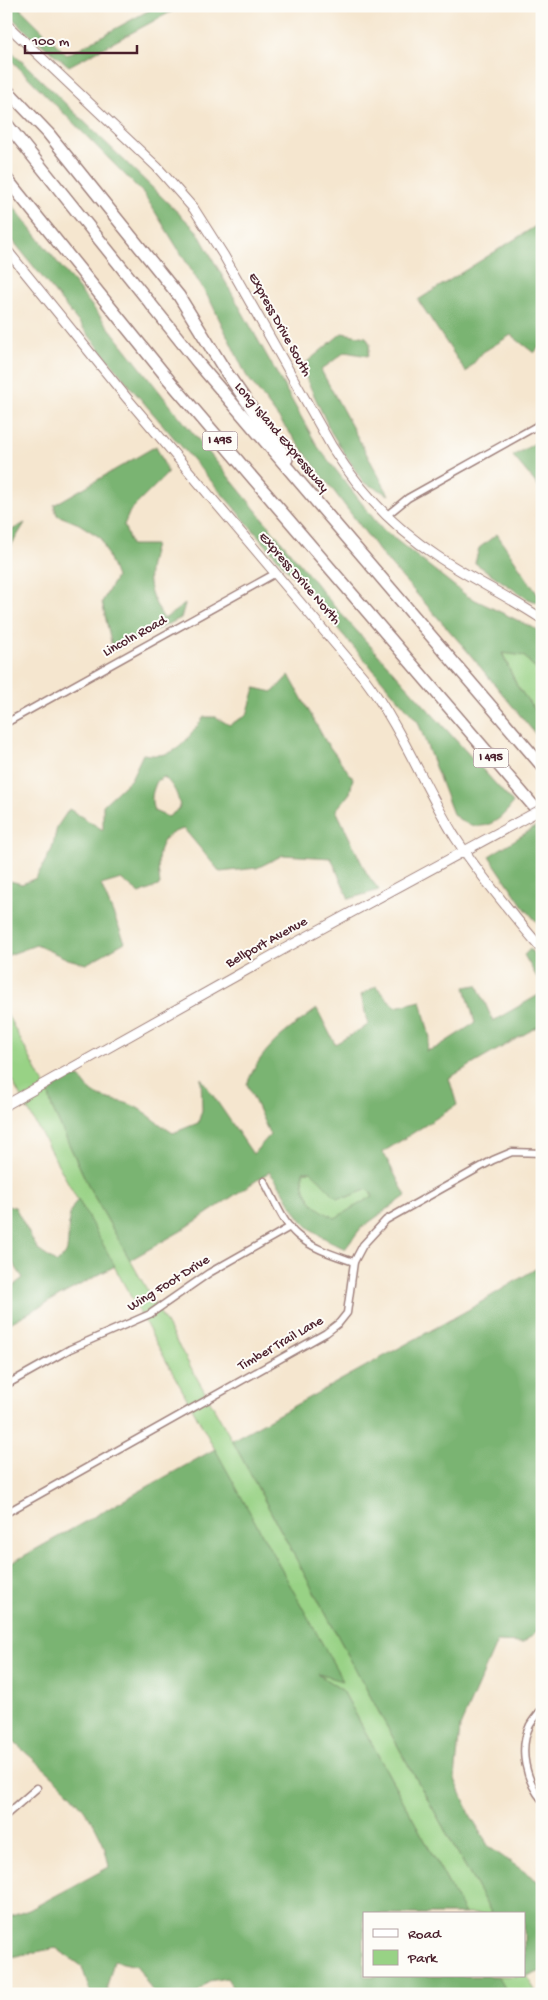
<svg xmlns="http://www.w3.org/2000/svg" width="548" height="2000" font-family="'Gochi Hand',sans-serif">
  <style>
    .green { fill: #98d285; stroke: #717858 }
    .forest { fill: #7ab472; stroke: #626a4e; fill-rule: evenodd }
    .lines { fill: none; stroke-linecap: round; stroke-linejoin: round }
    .street-casing { stroke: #a0827d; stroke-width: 9 }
    .secondary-casing { stroke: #a0827d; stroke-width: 11 }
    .highway-casing { stroke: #a0827d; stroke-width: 14 }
    .street { stroke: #fff; stroke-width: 6 }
    .secondary { stroke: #fff; stroke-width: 9 }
    .highway { stroke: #fff; stroke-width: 11 }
    .secondary-bridge-casing { stroke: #a0827d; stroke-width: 11; stroke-linecap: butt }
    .secondary-bridge { stroke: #fff; stroke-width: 9 }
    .labels { text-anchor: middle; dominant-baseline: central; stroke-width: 4; stroke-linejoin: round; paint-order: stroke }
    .shield { fill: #fdfcf7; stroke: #806168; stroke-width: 1 }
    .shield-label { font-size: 12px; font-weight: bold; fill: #4a1f2b }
    .street-label { font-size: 14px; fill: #4a1f2b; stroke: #fdfcf7 }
  </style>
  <rect width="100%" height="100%" fill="#fdfcf7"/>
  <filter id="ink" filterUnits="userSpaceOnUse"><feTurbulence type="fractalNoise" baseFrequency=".02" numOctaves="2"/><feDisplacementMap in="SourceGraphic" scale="10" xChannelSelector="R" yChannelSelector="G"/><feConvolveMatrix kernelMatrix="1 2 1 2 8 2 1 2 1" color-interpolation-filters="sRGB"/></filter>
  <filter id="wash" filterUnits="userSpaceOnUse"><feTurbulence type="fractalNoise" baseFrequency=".0096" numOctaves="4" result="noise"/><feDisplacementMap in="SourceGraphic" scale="20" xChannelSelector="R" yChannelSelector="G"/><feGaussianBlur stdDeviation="1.12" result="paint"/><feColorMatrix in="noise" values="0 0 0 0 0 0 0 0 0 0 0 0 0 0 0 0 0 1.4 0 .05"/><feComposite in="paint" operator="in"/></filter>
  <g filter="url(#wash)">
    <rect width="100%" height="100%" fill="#f5e6cf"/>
    <!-- green -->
    <g class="green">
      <polygon points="502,652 524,656 542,676 542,719 517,686"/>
      <polygon points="6,1012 49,1094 52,1108 90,1189 232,1440 381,1716 492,1914 465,1914 343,1691 316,1673 342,1680 6,1070"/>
      <path d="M303,1171H311L348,1197L368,1189L373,1196L335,1219C314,1209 301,1195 303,1171Z"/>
      <polygon points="524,1971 537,1994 508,1994 498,1976 524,1976"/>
    </g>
    <!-- forest -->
    <g class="forest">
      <polygon points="6,6 18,6 67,55 157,6 182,6 69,66 31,36 6,12"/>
      <polygon points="6,46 197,231 318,447 381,528 467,596 542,632 542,676 524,656 502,653 517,686 542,719 542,742 463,646 383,556 246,375 211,302 144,194 6,55"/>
      <path d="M6,197L170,405L335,607L513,803C497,827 475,835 453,814L418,722L132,389L6,232Z"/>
      <polygon points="539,224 542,226 542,344 534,353 511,335 483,352 466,372 418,300"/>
      <polygon points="342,333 366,337 370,344 368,356 345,352 321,370 389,495 363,482 331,432 301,367"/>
      <polygon points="542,439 542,487 539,487 513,456"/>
      <path d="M156,446L168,473L130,511L124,525L131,545H155C145,579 146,588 164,619L185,604L181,618L113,651L102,602L116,577L101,538L79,524L57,515L54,505Z"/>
      <polygon points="25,523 6,554 6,533"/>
      <polygon points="497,534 542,601 542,604 526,598 475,563 479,548"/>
      <path d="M289,675L326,742L353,778L350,793L336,810L367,874L379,890L349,899L331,858L283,855L257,868L220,872L184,829C154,835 157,861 160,885L140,894L121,879L101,885L125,942L86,964L68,959L36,945L6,956V880L22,884L36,878L52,849L57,827L69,809L103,830V805L131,779L143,754C178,760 185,741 204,717H216L229,725L247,715L255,688L273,692ZM164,777C174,786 178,794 180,808L168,817L154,811C150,799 152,792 157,781Z"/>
      <polygon points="537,826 542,834 542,928 523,906 489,856"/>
      <polygon points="530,949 542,964 542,986 524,955"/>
      <path d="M477,985L493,1021L542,993V1024L449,1078L457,1105L383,1152L406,1196L361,1228L345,1249C331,1242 313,1233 302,1221C289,1205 285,1189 269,1172L181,1231L130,1260L90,1189L52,1108L49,1094C58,1082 66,1079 80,1077C98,1107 116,1094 141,1110C152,1117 161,1126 173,1133L198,1123L202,1110L201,1078L253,1154L270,1135L247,1084C262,1046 286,1032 317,1009L335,1044L368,1025L361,995L376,986L395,1007L421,1001L430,1038L426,1051L436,1048L475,1023L465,987ZM303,1171H311L337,1198L348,1197L368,1189L373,1196L335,1218C315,1209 301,1195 303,1171Z"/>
      <path d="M78,1199L115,1266L6,1325V1291L23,1278L6,1253V1206L15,1207L38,1250L57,1263C60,1260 66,1255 67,1250C70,1232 65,1214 78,1199Z"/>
      <polygon points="542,1265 542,1623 539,1629 523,1643 497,1642 460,1727 455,1779 472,1819 489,1847 542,1884 542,1971 527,1976 524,1971 524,1914 492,1914 381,1716 232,1440 468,1310"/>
      <path d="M215,1449L343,1681L318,1674L343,1691L465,1914H364V1976H498L508,1994H237L227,1978L209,1981L196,1994H154L137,1966L114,1961L107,1987L109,1994H91L82,1967L56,1948L6,1958V1918L29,1910L109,1867C100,1806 48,1774 6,1735V1566Z"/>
    </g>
  </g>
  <g filter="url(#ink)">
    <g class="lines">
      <defs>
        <g id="street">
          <polyline points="386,516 408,498 542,423"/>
          <polyline points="6,723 276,573"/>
          <path d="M264,1181C274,1198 282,1222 297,1235C313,1249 334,1255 354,1262"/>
          <polyline points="6,1385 70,1349 150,1314 209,1273 290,1227"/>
          <polyline points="6,1513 326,1333 339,1323 347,1313 354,1262 363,1245 386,1220 493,1160 512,1152 542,1153"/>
          <path d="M542,1709C538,1714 533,1720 530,1725C518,1750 526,1780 542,1800"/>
          <polyline points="6,1815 37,1788"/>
        </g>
        <g id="secondary">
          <path d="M6,24L157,167L194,209L224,256L332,447C359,490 394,528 437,556C471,579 508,596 542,619"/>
          <path d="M6,249L126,397L364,678C401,727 423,785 455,837C481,877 511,913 542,949"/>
          <polyline points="6,1105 284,949 516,823"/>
        </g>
        <g id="highway">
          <polyline points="6,89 48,133 179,296 224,369 287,459"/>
          <polyline points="6,123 198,363 542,766"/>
          <polyline points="6,178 169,380 542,816"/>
        </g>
      </defs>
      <!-- street casing -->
      <use href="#street" class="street-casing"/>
      <!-- secondary casing -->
      <use href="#secondary" class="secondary-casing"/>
      <!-- highway casing -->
      <use href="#highway" class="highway-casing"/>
      <!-- street -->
      <use href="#street" class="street"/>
      <!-- secondary -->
      <use href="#secondary" class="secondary"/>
      <!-- highway -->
      <use href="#highway" class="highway"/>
      <defs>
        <polyline id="secondary-bridge" points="516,823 542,809"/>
      </defs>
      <!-- secondary-bridge casing -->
      <use href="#secondary-bridge" class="secondary-bridge-casing"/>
      <!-- secondary-bridge -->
      <use href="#secondary-bridge" class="secondary-bridge"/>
    </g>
  </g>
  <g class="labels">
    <!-- shield labels -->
    <g class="shield">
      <rect x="202.5" y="431.5" width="35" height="19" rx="4"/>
      <rect x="473.5" y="748.5" width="35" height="19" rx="4"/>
    </g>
    <g class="shield-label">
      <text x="220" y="441">I 495</text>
      <text x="491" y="758">I 495</text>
    </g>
    <!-- street labels -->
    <g class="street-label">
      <text transform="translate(279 325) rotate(61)">Express Drive South</text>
      <text transform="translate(281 438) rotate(50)">Long Island Expressway</text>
      <text transform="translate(299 579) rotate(49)">Express Drive North</text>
      <text transform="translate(135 637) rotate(-29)">Lincoln Road</text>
      <text transform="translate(267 943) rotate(-29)">Bellport Avenue</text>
      <text transform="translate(169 1284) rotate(-32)">Wing Foot Drive</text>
      <text transform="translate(281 1344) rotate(-30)">Timber Trail Lane</text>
    </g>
  </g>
  <!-- margin -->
  <rect width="548" height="2000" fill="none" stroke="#fdfcf7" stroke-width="25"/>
  <!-- legend -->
  <rect x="363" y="1912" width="162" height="65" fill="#fdfcf7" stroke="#b5a4a5"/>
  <rect x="373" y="1929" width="25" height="8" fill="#ffffff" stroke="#b5a4a5"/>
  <text x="408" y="1938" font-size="15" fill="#4a1f2b">Road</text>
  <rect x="373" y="1950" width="25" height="15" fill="#98d285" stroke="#b5a4a5"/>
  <text x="408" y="1962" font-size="15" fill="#4a1f2b">Park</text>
  <!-- scale -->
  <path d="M25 45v8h112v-8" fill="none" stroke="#4a1f2b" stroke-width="2.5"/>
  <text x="32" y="45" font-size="15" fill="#4a1f2b" stroke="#fdfcf7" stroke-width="4" paint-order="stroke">100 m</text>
</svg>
